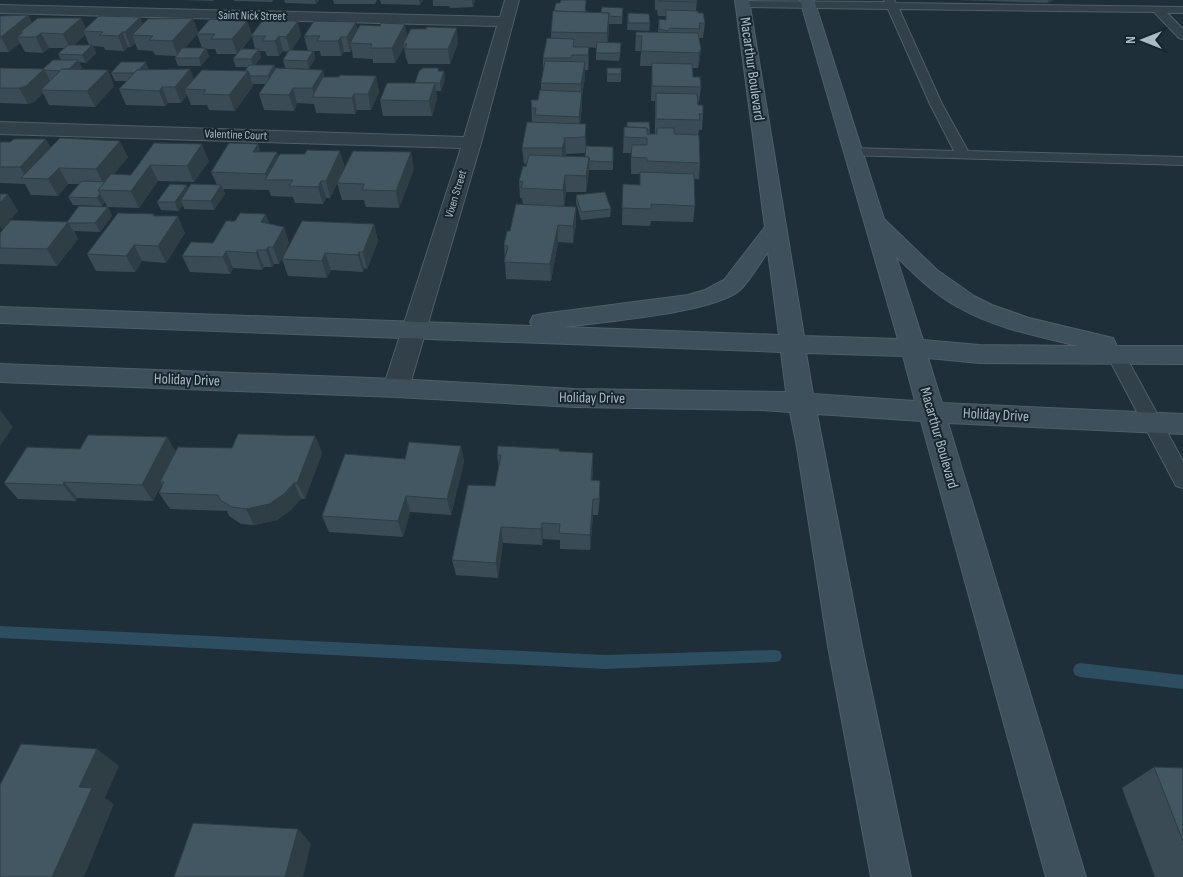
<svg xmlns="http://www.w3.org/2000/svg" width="1183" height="877" font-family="'Sofia Sans Condensed',sans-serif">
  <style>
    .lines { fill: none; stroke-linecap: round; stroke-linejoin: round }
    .stream { fill: #2d4d60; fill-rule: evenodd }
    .lane-casing { stroke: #4f5e67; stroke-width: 2 }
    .street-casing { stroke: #4f5e67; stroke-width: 2 }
    .secondary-casing { stroke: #4f5e67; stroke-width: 2 }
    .lane { fill: #314049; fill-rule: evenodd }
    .street { fill: #314049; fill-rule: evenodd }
    .secondary { fill: #3f505d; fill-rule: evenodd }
    .wall { fill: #3a4b55; fill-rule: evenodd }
    .shaded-wall { fill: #2f3d45 }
    .building { fill: #435763; stroke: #2f3d45 }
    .labels { text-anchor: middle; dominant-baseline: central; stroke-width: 4; stroke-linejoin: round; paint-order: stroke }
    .far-street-label { font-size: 12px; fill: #abbbc6; stroke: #17252d }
    .street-label { font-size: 15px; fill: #abbbc6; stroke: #17252d }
  </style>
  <rect width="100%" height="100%" fill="#1e2f39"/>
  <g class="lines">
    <!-- stream -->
    <g class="stream">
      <polygon points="0,626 605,655 775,650 780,651 782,656 780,661 775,662 605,669 0,638"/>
      <polygon points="1080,663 1183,675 1183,689 1080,677 1075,675 1073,670 1075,665"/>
    </g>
    <defs>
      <g id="lane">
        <polygon points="884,0 894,0 896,3 1183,7 1183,13 1167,13 1183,29 1183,39 1179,38 1154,12 899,9 942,104 968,151 1183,157 1183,165 847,155 845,152 847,149 852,148 954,151 930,104 888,9 743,7 738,4 743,1 885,2"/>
        <polygon points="1116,349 1122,351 1125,355 1183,461 1183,488 1176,486 1107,355 1110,351"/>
      </g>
      <polygon id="street" points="505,0 519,0 481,143 409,388 405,395 396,397 387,395 383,388 461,148 0,134 0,122 464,137 497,26 0,13 0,5 500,17"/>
      <path id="secondary" d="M735,0H749L804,336L898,339L800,0H814L884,219L937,270L974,296L992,305L1029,318L1113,338L1116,344L1115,346H1183V364L979,363L928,358L942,403L1183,414V434L948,423L1086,877H1046L921,421L817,414L862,646L911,877H871L828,646L797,447L790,412L761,410L575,407L396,397L0,382V364L396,379L575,389L786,392L781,352L0,323V307L532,326L530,322L533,316L542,314L688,295L705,290L724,280L765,227ZM768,252L779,335L563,327C600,322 717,313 741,289C751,279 759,264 768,252ZM896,256C915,275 934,294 958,307C994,328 1037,336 1078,346L979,345L923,340ZM806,353L903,356L915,401L813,394Z"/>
    </defs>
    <!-- lane casing -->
    <use href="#lane" class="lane-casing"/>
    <!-- street casing -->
    <use href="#street" class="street-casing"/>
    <!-- secondary casing -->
    <use href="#secondary" class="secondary-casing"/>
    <!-- lane -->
    <use href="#lane" class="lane"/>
    <!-- street -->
    <use href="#street" class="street"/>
    <!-- secondary -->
    <use href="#secondary" class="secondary"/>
  </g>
  <!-- wall -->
  <g class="wall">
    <polygon points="180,0 214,0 213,1"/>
    <polygon points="234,0 273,0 272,2 234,1"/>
    <polygon points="284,0 319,0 316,4 285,3"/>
    <polygon points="333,0 377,0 375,4 334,4"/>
    <polygon points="380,0 423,0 420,5 381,4"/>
    <polygon points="433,0 475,0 473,7 450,8 450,6 433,6"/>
    <path d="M586,0V12L601,13L623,8L622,24H609L608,42L621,50L619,61L596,60V48L589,47V62L588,70H585V77L582,96V107L580,124L586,140V146L613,162V170H589L586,192H566L564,206L576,207V224L573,243L558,242L551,281L506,279L504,245L523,204L522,198H520L519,181L527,164H524L522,148L532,122L531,100H538L541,90V83L543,70V58L551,38V32L554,11L560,3ZM585,153V157L565,156L566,154Z"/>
    <polygon points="655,0 697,0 696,11 705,23 703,38 699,38 701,49 699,64 698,68 692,68 693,77 701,87 699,102 697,102 698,105 703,114 702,130 699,130 698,135 700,163 699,179 694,179 695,206 693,222 651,221 650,226 622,225 623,184 640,185 640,174 631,174 631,153 623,153 624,127 627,127 649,122 650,134 655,134 655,101 651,101 652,66 640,66 641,51 635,51 636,32 658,32 659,19 666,20 666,16 658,16 657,10 655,10"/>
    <polygon points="959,0 1054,0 1047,3"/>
    <polygon points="628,13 650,23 649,31 627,30"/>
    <path d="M28,15L32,23L81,18L86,28L140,17L143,24L193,18L198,33L185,48H202L197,34L247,21L252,35L301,36L291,50L308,51L304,36L357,30L458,43L450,64H408L407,60L406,59L404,47L395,63H373V59L353,58L352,50L350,52H344L341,56H321L320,51H314L315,59L309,69L285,68L283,60L289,52L283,51L279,56H267L265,51H259L261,57L255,65H274L276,69L325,77L376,76L379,92L371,110H357L355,114L316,113L314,104L297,103L294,111L264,110L259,94L266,84H252L253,86L235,111L209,110L207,105H191L187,95L181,103H168L165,106L126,105L119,89L127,81H115L111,73L149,69L194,80L245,71L247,67H236L233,59L237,54H217L215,49H206L209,56L201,66H178L175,58L176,56L155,55L153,51L138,50L135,43L131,47H128L124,51L105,50L104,47L93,46L96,53L86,63L79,62L82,68L80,70H108L114,86L95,107L49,105L43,93L34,102L28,104L0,103V68L43,69L61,60L58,54L64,48H49L43,53L25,52L20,43L9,52H0V16ZM85,35L89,45H74ZM252,36L255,49H242Z"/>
    <polygon points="607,68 621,74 621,82 607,82"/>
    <polygon points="444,71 445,79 441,91 436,91 437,99 432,116 383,116 380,100 415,83"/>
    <polygon points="0,142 128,157 113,175 131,175 154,143 209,161 194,182 158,181 139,208 107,207 105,202 102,206 73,205 68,197 79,184 68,184 58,196 31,195 25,184 0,183"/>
    <polygon points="258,144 260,152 278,157 345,167 330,198 326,198 323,204 295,203 293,197 271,196 269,190 223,189 225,194 214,210 184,209 183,205 178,211 161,210 157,202 187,185 188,189 217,185 211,172"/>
    <polygon points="414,169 399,208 366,207 364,200 342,200 337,183"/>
    <polygon points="576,195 611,209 610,217 581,220 576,203"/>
    <polygon points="108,207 112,216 100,232 74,231 78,239 57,266 0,264 0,233 67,222"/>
    <polygon points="154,214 155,216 185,233 166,263 142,261 135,272 96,271 87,254"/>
    <polygon points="269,224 284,227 289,243 279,264 274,264 272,267 264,267 262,270 233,268 230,274 190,272 182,256 213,243"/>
    <polygon points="374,224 378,241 367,269 364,268 363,272 331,270 327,278 288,276 282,259"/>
    <polygon points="315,436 322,453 305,499 301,499 291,510 277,520 254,525 241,524 229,516 227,511 170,509 159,493 162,485 162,484 153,501 77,498 76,501 18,499 4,483 80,449 167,437 175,451 232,448"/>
    <polygon points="461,446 464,462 451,515 410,512 403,537 329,532 322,516 405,459"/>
    <polygon points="559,451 593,469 592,481 600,497 598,515 593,515 590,550 560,549 560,540 543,539 542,545 503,543 498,578 456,575 452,560 495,486 499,469 497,455"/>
    <polygon points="1154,767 1183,768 1183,877 1155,877 1122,788"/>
  </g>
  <!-- shaded-wall -->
  <g class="shaded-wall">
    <polygon points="315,0 319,0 316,4"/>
    <polygon points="419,0 423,0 420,5"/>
    <polygon points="472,0 475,0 473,7"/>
    <polygon points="1049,0 1054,0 1047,3"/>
    <polygon points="609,13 609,27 607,48 607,33"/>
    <polygon points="28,15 35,30 20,32 22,37 17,37 20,43 9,52 1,37"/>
    <polygon points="140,17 146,32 132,35 135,43 131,47 125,32"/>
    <polygon points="81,18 87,31 83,31 85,35 70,49 63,34"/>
    <polygon points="193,18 198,33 178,56 172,41"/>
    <polygon points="247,21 252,36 237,54 232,39"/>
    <polygon points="298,21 301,36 291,52 286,37"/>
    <polygon points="356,22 359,37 350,43 352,50 350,52 347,37"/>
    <polygon points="405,24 408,39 403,44 404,47 395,63 392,48"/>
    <polygon points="457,28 458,43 450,64 448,49"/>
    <polygon points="122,32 128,47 124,51 118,36"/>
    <polygon points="41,33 49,48 43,53 36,37"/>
    <polygon points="279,36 283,51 279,56 275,41"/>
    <polygon points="341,37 344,52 341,56 338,41"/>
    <polygon points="92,45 96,53 86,63 82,55"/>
    <polygon points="589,47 589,62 588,70 588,55"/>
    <polygon points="206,48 209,56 201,66 199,58"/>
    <polygon points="259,49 261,57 253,67 251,59"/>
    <polygon points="701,49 699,64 698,68 699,53"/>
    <polygon points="313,51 315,59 309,69 307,61"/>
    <polygon points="78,60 82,68 72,79 68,71"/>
    <polygon points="146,62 149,70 137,73"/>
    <polygon points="585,62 585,77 582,96 582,107 579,133 579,117 581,96 581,84"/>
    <polygon points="274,65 277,73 270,84 268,76"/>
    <polygon points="44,69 52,85 41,90 43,93 34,102 28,104 19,88"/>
    <polygon points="190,69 196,84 185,89 187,95 181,103 175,87"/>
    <polygon points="108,70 114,86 95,107 87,91"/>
    <polygon points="323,70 327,86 315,97 312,88"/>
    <polygon points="248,71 253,86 235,111 229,95"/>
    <polygon points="444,71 445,79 441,91 440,83"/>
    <polygon points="376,76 379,92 371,110 368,94"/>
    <polygon points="435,83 437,99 432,116 429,101"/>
    <polygon points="162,87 168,103 165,106 159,91"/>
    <polygon points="293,88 297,103 294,111 289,95"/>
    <polygon points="354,94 357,110 355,114 352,98"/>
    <polygon points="586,124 586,140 585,153 585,137"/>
    <polygon points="46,139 55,156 26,178 20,167"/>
    <polygon points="565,139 566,155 562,165 562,148"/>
    <polygon points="120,141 128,157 104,185 96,169"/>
    <polygon points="202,144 209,161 194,182 187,166"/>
    <polygon points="258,144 263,160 253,152"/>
    <polygon points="340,151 345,167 330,198 326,181"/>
    <polygon points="277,152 282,169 267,180 265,174"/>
    <polygon points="411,152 414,169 399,208 396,191"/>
    <polygon points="589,157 589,174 586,192 586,176"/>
    <polygon points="150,165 158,181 139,208 131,191"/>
    <polygon points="59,168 68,184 58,196 48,179"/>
    <polygon points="565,175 566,192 564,206 563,190"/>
    <polygon points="321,181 326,198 323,204 318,187"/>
    <polygon points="187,185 190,193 181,200 183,205 178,211 175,202"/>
    <polygon points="221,185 225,194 214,210 211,201"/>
    <polygon points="8,194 18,211 2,230 0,226 0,200"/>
    <polygon points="100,194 105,202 102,206 97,198"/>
    <polygon points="108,207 112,216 100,232 95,223"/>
    <polygon points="576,207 576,224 573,243 573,226"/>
    <polygon points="266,214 272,231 261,222"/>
    <polygon points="178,216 185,233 166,263 158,246"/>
    <polygon points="68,222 78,239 57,266 47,249"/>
    <polygon points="374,224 378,241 367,269 363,252"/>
    <polygon points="558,225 558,242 551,281 550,264"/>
    <polygon points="284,227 289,243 279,264 273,247"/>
    <polygon points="134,245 142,261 135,272 126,256"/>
    <polygon points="268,247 274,264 272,267 266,250"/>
    <polygon points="257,250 264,267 262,270 256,253"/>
    <polygon points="226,251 233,268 230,274 223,257"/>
    <polygon points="359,252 364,268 363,272 358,255"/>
    <polygon points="325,253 331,270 327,278 322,261"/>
    <polygon points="0,410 13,427 0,446"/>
    <polygon points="315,436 322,453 305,499 297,483"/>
    <polygon points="167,437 177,454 160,482 162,484 153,501 142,485"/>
    <polygon points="461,446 464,462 451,515 447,499"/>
    <polygon points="593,453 593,469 591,497 591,480"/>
    <polygon points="600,481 600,497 598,515 599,499"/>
    <polygon points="64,482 77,498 76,501 63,485"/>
    <polygon points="294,483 301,499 291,510 277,520 254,525 246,509"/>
    <polygon points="406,496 410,512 403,537 398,521"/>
    <polygon points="593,499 593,515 590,550 590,535"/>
    <polygon points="542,523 543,539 542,545 541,529"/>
    <polygon points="501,527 503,543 498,578 496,563"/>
    <polygon points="97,749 119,766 105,798 114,804 84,877 52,877 79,787"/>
    <polygon points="298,829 311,844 303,877 285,877"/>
  </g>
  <!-- building -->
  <g class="building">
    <polygon points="561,0 586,0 585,12 554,11 556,3 560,3"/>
    <polygon points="658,0 697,0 697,2 659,1"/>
    <polygon points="602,7 623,8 622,17 609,16 609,13 601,13"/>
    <polygon points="666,10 698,11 698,13 703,13 705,23 699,23 700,29 670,28 668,31 659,29 659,19 666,20"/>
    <polygon points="553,11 609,13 607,33 551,32"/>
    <polygon points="628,13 649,14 650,23 628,23"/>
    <polygon points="28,15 1,37 0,37 0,16"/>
    <polygon points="99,16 140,17 125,32 122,32 118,36 99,35 103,32 83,31"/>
    <polygon points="38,18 81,18 63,34 41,33 36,37 17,37 23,32 20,32"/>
    <polygon points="193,18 172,41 149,40 153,36 132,35 148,19"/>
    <polygon points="210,19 247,21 232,39 211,39 215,34 197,34"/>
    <polygon points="263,20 298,21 286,37 279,36 275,41 262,41 266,36 251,36"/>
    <polygon points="314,21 356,22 347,37 341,37 338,41 317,41 320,36 304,36"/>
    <polygon points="381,23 405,24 392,48 370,48 372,44 350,43 360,25 380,26"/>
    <polygon points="427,27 457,28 448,49 405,49 407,44 403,44 411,29 426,29"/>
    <polygon points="636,32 698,33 701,49 699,53 641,51 642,36 636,36"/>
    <polygon points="547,38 574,39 573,47 589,47 588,55 572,55 571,58 543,58"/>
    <polygon points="597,42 621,43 620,53 596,53"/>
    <polygon points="68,45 92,45 82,55 58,54"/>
    <polygon points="182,48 206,48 199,58 175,58"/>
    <polygon points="241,49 259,49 251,59 233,59"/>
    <polygon points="289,50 313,51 307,61 283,60"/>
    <polygon points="53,60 78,60 69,69 62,69 61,71 45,70 43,69"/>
    <polygon points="545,61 585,62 581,84 541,83"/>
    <polygon points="121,62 146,62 139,70 137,70 134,73 111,73"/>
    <polygon points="652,63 692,64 693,77 700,77 701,87 652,86"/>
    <polygon points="249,65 274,65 268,76 250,76 248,71 245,71"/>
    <polygon points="0,68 44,69 26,86 19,88 0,88"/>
    <polygon points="276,68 323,70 312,88 293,88 289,95 259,94"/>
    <polygon points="423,68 439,68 438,71 444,71 440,83 415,83 419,71"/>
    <rect x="607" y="68" width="14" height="6"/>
    <polygon points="62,69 108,70 87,91 41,90"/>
    <polygon points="190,69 175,87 162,87 159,91 119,89 137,70"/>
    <polygon points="202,70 248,71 229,95 203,94 206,90 185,89"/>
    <polygon points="340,75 376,76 368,94 354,94 352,98 312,97 323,77 339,77"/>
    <polygon points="387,83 435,83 429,101 380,100"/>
    <polygon points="540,90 582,92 579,117 535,115 536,108 532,108 531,100 538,100"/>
    <polygon points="656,93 697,94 698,105 703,105 703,114 699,114 700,120 656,119"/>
    <polygon points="527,122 586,124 585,137 563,138 565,139 562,148 522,148"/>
    <polygon points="627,122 649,122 650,130 647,130 647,128 627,127"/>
    <polygon points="624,127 647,128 647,134 657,134 657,128 674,128 674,134 699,135 700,163 647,161 647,158 631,157 632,145 647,145 647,138 624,137"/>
    <polygon points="60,138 120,141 96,169 59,168 48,179 21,178"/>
    <polygon points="14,139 46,139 20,167 0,167 0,142 10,142"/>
    <polygon points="154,143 202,144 187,166 150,165 131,191 98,190 111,174 131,175"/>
    <polygon points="229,143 258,144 253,152 277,152 265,174 211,172"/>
    <polygon points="586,146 613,147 613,162 589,161 589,157 585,157"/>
    <polygon points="307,150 340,151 326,181 321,181 318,187 289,186 293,180 265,180 280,154 305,154"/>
    <polygon points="353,151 411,152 396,191 362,190 364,184 337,183"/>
    <polygon points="529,155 589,157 586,176 565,175 563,190 521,188 523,182 519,181 523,166 526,167"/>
    <polygon points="640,172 694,174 695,206 651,204 651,209 622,208 623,184 640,185"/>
    <polygon points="82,181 105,182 98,190 100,194 97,198 68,197"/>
    <polygon points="170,184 187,185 175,202 157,202"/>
    <polygon points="191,184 221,185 211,201 181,200"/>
    <polygon points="605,192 611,209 581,212 576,195"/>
    <polygon points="0,194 8,194 0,203"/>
    <polygon points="516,204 576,207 573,226 558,225 550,264 504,262 508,246 504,245 507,231 510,231"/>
    <polygon points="79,206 108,207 95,223 68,223 68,222 67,222"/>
    <polygon points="118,213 154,214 153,216 178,216 158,246 134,245 126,256 87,254"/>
    <polygon points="240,213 266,214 261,222 284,227 273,247 268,247 266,250 257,250 256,253 226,251 223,257 182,256 191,242 213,243 226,221 235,221"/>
    <polygon points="11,220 68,222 47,249 0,248 0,233"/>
    <polygon points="302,221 374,224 363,252 359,252 358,255 325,253 322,261 282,259"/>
    <polygon points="238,434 315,436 297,483 294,483 284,494 269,504 246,509 232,507 220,500 218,495 159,493 164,482 160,482 178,447 232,448"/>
    <polygon points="88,435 167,437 142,485 64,482 63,485 4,483 27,447 80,449"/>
    <polygon points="409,442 461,446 447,499 406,496 398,521 322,516 345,454 405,459"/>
    <polygon points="498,446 559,449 559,451 593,453 591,480 600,481 599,499 593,499 590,535 559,533 560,524 542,523 541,529 501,527 496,563 452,560 468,485 495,486 501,455 497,455"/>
    <polygon points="21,744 97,749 79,787 92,788 52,877 0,877 0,785"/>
    <polygon points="1154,767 1183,768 1183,841"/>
    <polygon points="193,823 298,829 285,877 174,877"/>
  </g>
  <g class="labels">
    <!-- far-street labels -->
    <g class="far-street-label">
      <text transform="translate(252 16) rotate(1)">Saint Nick Street</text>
      <text transform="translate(236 135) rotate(2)">Valentine Court</text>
      <text transform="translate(456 194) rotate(-73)">Vixen Street</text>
    </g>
    <!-- street labels -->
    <g class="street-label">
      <text transform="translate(752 69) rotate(82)">Macarthur Boulevard</text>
      <text transform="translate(187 380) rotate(2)">Holiday Drive</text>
      <text transform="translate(592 398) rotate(1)">Holiday Drive</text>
      <text transform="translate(996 415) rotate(3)">Holiday Drive</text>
      <text transform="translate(939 438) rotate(74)">Macarthur Boulevard</text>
    </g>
  </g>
  <!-- north arrow -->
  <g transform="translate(1143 40) rotate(270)" stroke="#17252d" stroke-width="4" paint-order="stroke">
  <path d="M0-4L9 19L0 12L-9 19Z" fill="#abbbc6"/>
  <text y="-8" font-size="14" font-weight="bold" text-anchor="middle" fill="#abbbc6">N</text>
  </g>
</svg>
